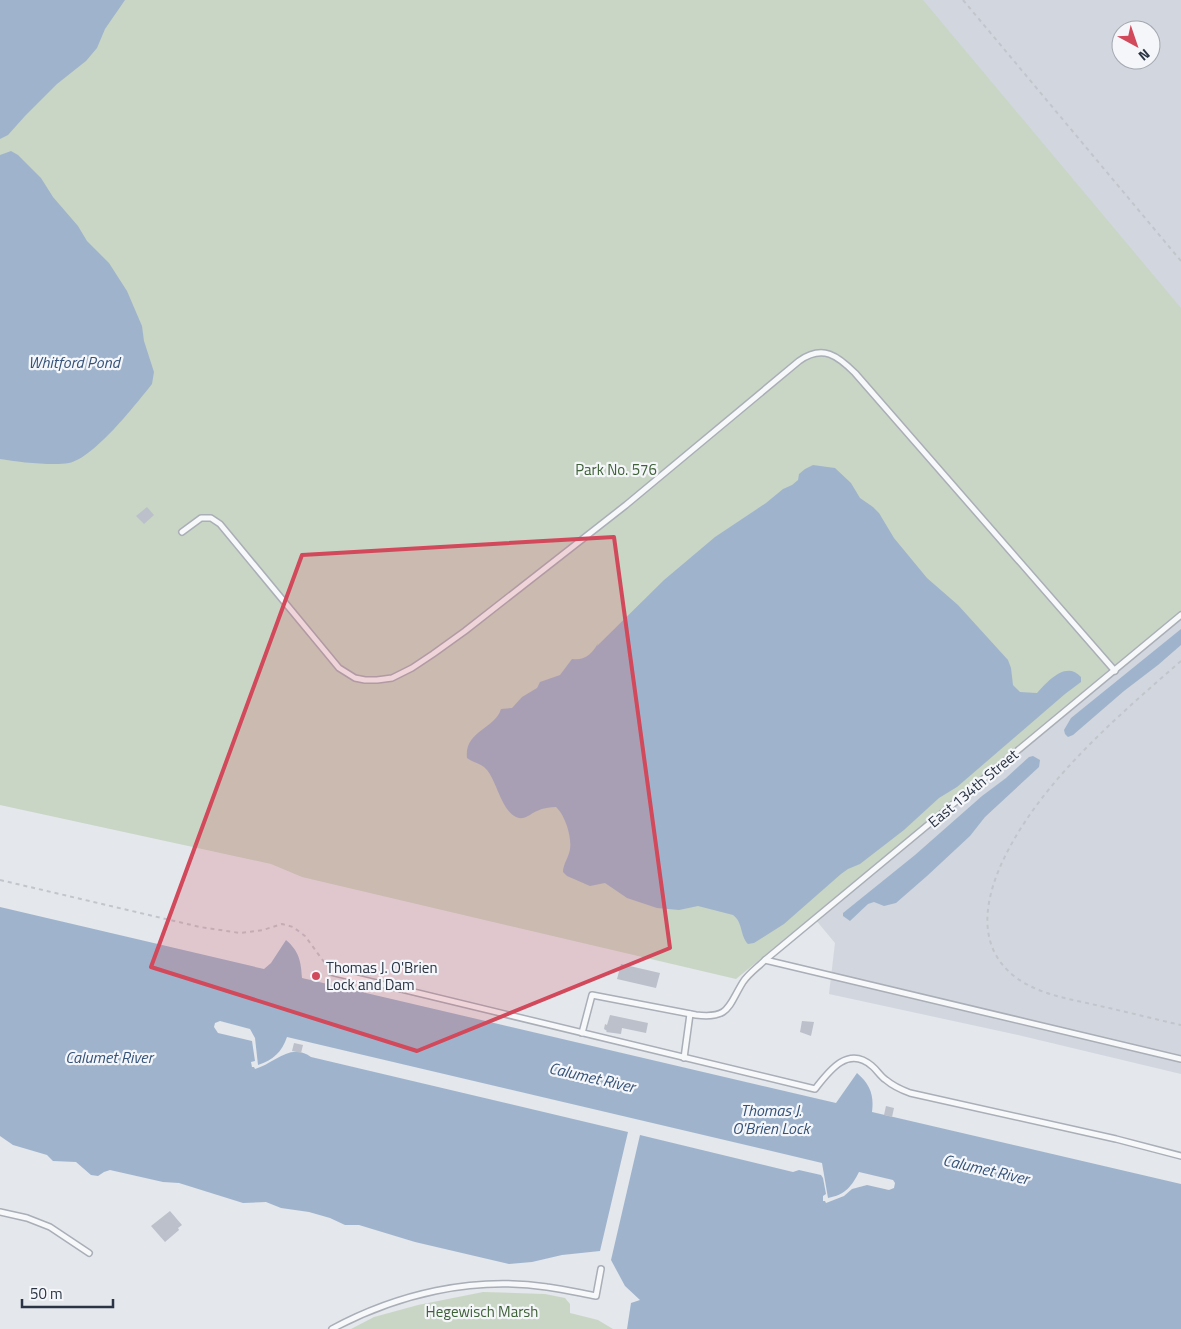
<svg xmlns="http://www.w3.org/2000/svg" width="1181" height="1329" font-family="'Titillium Web',sans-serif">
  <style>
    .built { fill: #d2d6de; fill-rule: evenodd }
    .green { fill: #c9d6c5 }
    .water { fill: #9fb4cc }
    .building { fill: #bbc0ca }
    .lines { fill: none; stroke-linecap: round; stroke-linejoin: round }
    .lane-casing { stroke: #a9aeb7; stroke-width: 8 }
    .path { stroke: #c2c5cb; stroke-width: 2; stroke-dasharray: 4 4; stroke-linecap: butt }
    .lane { stroke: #f7f8fa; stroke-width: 5 }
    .marked { fill: #d1495b; fill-opacity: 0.2; stroke: #d1495b; stroke-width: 4; stroke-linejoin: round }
    .poi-dot { fill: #d1495b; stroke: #f4f6f9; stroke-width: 2 }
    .labels { text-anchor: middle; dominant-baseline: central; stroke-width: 4.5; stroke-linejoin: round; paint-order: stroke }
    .park-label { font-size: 15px; fill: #3f6138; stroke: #f4f6f9 }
    .street-label { font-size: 15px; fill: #2b3445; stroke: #f4f6f9 }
    .poi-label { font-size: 15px; fill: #2b3445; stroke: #f4f6f9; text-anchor: start }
    .water-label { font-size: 16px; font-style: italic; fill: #34527a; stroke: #f4f6f9 }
  </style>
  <rect width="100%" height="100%" fill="#e4e7ec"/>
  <!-- built -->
  <g class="built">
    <path d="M922,0H1181V309ZM1121,30H1151V60H1121Z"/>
    <polygon points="1181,614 1181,1074 1018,1035 829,994 835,943 815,919"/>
  </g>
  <!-- green -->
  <g class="green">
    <polygon points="0,0 923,0 1181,308 1181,613 736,979 302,877 271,864 0,805"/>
    <polygon points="483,1292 545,1294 565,1298 570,1304 570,1313 598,1320 613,1329 351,1329 374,1317 418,1305"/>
  </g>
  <!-- water -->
  <g class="water">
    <polygon points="0,0 125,0 105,29 97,48 86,61 57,84 25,116 8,135 0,139"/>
    <path d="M11,151L18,155L41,178L53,197L78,226L87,241L109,263L127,291L142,326L144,341L154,372L152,384C136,404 94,458 69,463C53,466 17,462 0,459V155Z"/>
    <path d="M813,465L835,468L851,483L860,498L873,507L879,513L894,538L927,578L958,605L1008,660L1011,668L1013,685L1020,692L1037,693C1047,682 1066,660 1081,677V682L1065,694L957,787L939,798L904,830L860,864L848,869L841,874L784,924L754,943L748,944C740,936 743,922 733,915L698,906L679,910L657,908L627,898L605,883L590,886L567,876L563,872C563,864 569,857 570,849C572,837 565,815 556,807C550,807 543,808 537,811C532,813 528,817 523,818C504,821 497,781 487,770C481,763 474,763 467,758C464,731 495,729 501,709L512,708L522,697L537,688L540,682L560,675L572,659C585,661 593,653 598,643L597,646L664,580L715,537L766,503L783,489L792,485L798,480L799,474L805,469Z"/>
    <polygon points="1181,629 1181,645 1158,665 1124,691 1073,735 1068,737 1065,734 1064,730 1071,718"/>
    <polygon points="1033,756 1040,760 1039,767 985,817 970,836 927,876 896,903 884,906 874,902 868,904 850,921 843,916 843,913 915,855 982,796 1006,778 1029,757"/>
    <path d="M0,907L264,969L271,963L286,940C299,951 301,961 302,978L836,1103L857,1073C871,1085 874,1096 872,1112L1181,1184V1329H627L631,1303L640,1300L625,1286L611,1260L640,1135L793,1172L799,1170L821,1175L823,1178L826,1194L823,1196V1201H825L826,1203L844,1196L852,1189L867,1185L889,1190L894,1188L895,1183L893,1180L859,1172C852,1186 845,1195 828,1198L822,1163L287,1037C282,1052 273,1060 258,1065L255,1038L250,1029L220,1021L215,1023L214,1027L218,1033L252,1041L255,1061L251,1062L252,1067H254L255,1069C274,1064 290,1042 311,1057L628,1132L600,1251L562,1255L532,1262L509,1264L415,1242L359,1225H345L330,1218L309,1212L281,1208L266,1202L243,1203L179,1183L163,1182L110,1170L104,1172L98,1176L91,1175L76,1162L53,1161L47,1155L13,1145L0,1136Z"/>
  </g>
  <!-- building -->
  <g class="building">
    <polygon points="147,507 154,515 144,524 136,516"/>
    <polygon points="621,964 660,973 656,988 617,979"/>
    <polygon points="313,970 321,972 318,981 311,979"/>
    <polygon points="610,1015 648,1023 646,1033 622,1028 621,1034 606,1032 607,1031 604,1029 605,1024 607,1025"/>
    <polygon points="802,1021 814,1022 811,1036 800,1032"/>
    <polygon points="294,1043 303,1045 301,1053 292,1051"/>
    <polygon points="886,1106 894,1108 892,1117 884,1115"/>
    <polygon points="170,1211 182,1225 178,1228 179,1230 165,1242 151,1226"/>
  </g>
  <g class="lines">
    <defs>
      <g id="lane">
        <path d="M182,532L201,518H211L220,524L339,668L355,678L365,680H377L392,678L412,668L433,654L465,631L626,505L799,361C823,344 838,356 855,373L1115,671"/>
        <polyline points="765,960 1181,1059"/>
        <path d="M331,972L815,1089C829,1071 848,1045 872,1066C877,1070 880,1076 886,1080C893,1086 902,1090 910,1093L1116,1139L1181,1156"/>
        <path d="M582,1033L592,995L696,1015C730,1019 728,1006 743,982C748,974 758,967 765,960L1181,615"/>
        <polyline points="684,1058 690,1014"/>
        <polyline points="0,1212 27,1218 50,1227 89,1253"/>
        <path d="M332,1329C397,1294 473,1276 547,1287C563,1289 580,1293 596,1296L601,1269"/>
      </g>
    </defs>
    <!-- lane casing -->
    <use href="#lane" class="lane-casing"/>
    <!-- path -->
    <g class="path">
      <polyline points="963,0 1181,261"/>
      <path d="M1181,661C1143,694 1104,728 1070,765C1027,811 945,921 1014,976C1038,995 1071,999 1100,1006C1127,1012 1154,1019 1181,1025"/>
      <polyline points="0,880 200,927 240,933 263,930 282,924 293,927 305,936 327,966"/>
    </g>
    <!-- lane -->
    <use href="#lane" class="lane"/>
  </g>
  <!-- marked area -->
  <path class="marked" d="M614,537L670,948L417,1051L151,967L302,555Z"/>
  <!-- markers -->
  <circle class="poi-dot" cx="316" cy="976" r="5"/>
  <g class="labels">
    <!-- park labels -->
    <g class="park-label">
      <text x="616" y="469">Park No. 576</text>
      <text x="482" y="1311">Hegewisch Marsh</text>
    </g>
    <!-- street labels -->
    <g class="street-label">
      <text transform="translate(973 788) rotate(-40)">East 134th Street</text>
    </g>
    <!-- poi labels -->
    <g class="poi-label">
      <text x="326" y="967">Thomas J. O'Brien<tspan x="326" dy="17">Lock and Dam</tspan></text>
    </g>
    <!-- water labels -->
    <g class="water-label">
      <text x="74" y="362">Whitford Pond</text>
      <text x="109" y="1057">Calumet River</text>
      <text transform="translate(592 1077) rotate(13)">Calumet River</text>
      <text x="771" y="1110">Thomas J.<tspan x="771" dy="18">O'Brien Lock</tspan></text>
      <text transform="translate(986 1169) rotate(13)">Calumet River</text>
    </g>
  </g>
  <!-- north arrow -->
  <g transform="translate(1136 45) rotate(140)"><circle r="24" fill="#f4f6f9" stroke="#a4a8b1"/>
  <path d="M0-4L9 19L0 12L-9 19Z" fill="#d1495b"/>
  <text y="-8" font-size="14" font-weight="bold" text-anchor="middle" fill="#2b3445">N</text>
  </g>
  <!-- scale -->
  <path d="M22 1299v8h91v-8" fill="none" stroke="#2b3445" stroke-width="2.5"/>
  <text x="30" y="1299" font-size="15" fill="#2b3445" stroke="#f4f6f9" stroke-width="4" paint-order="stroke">50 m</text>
</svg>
